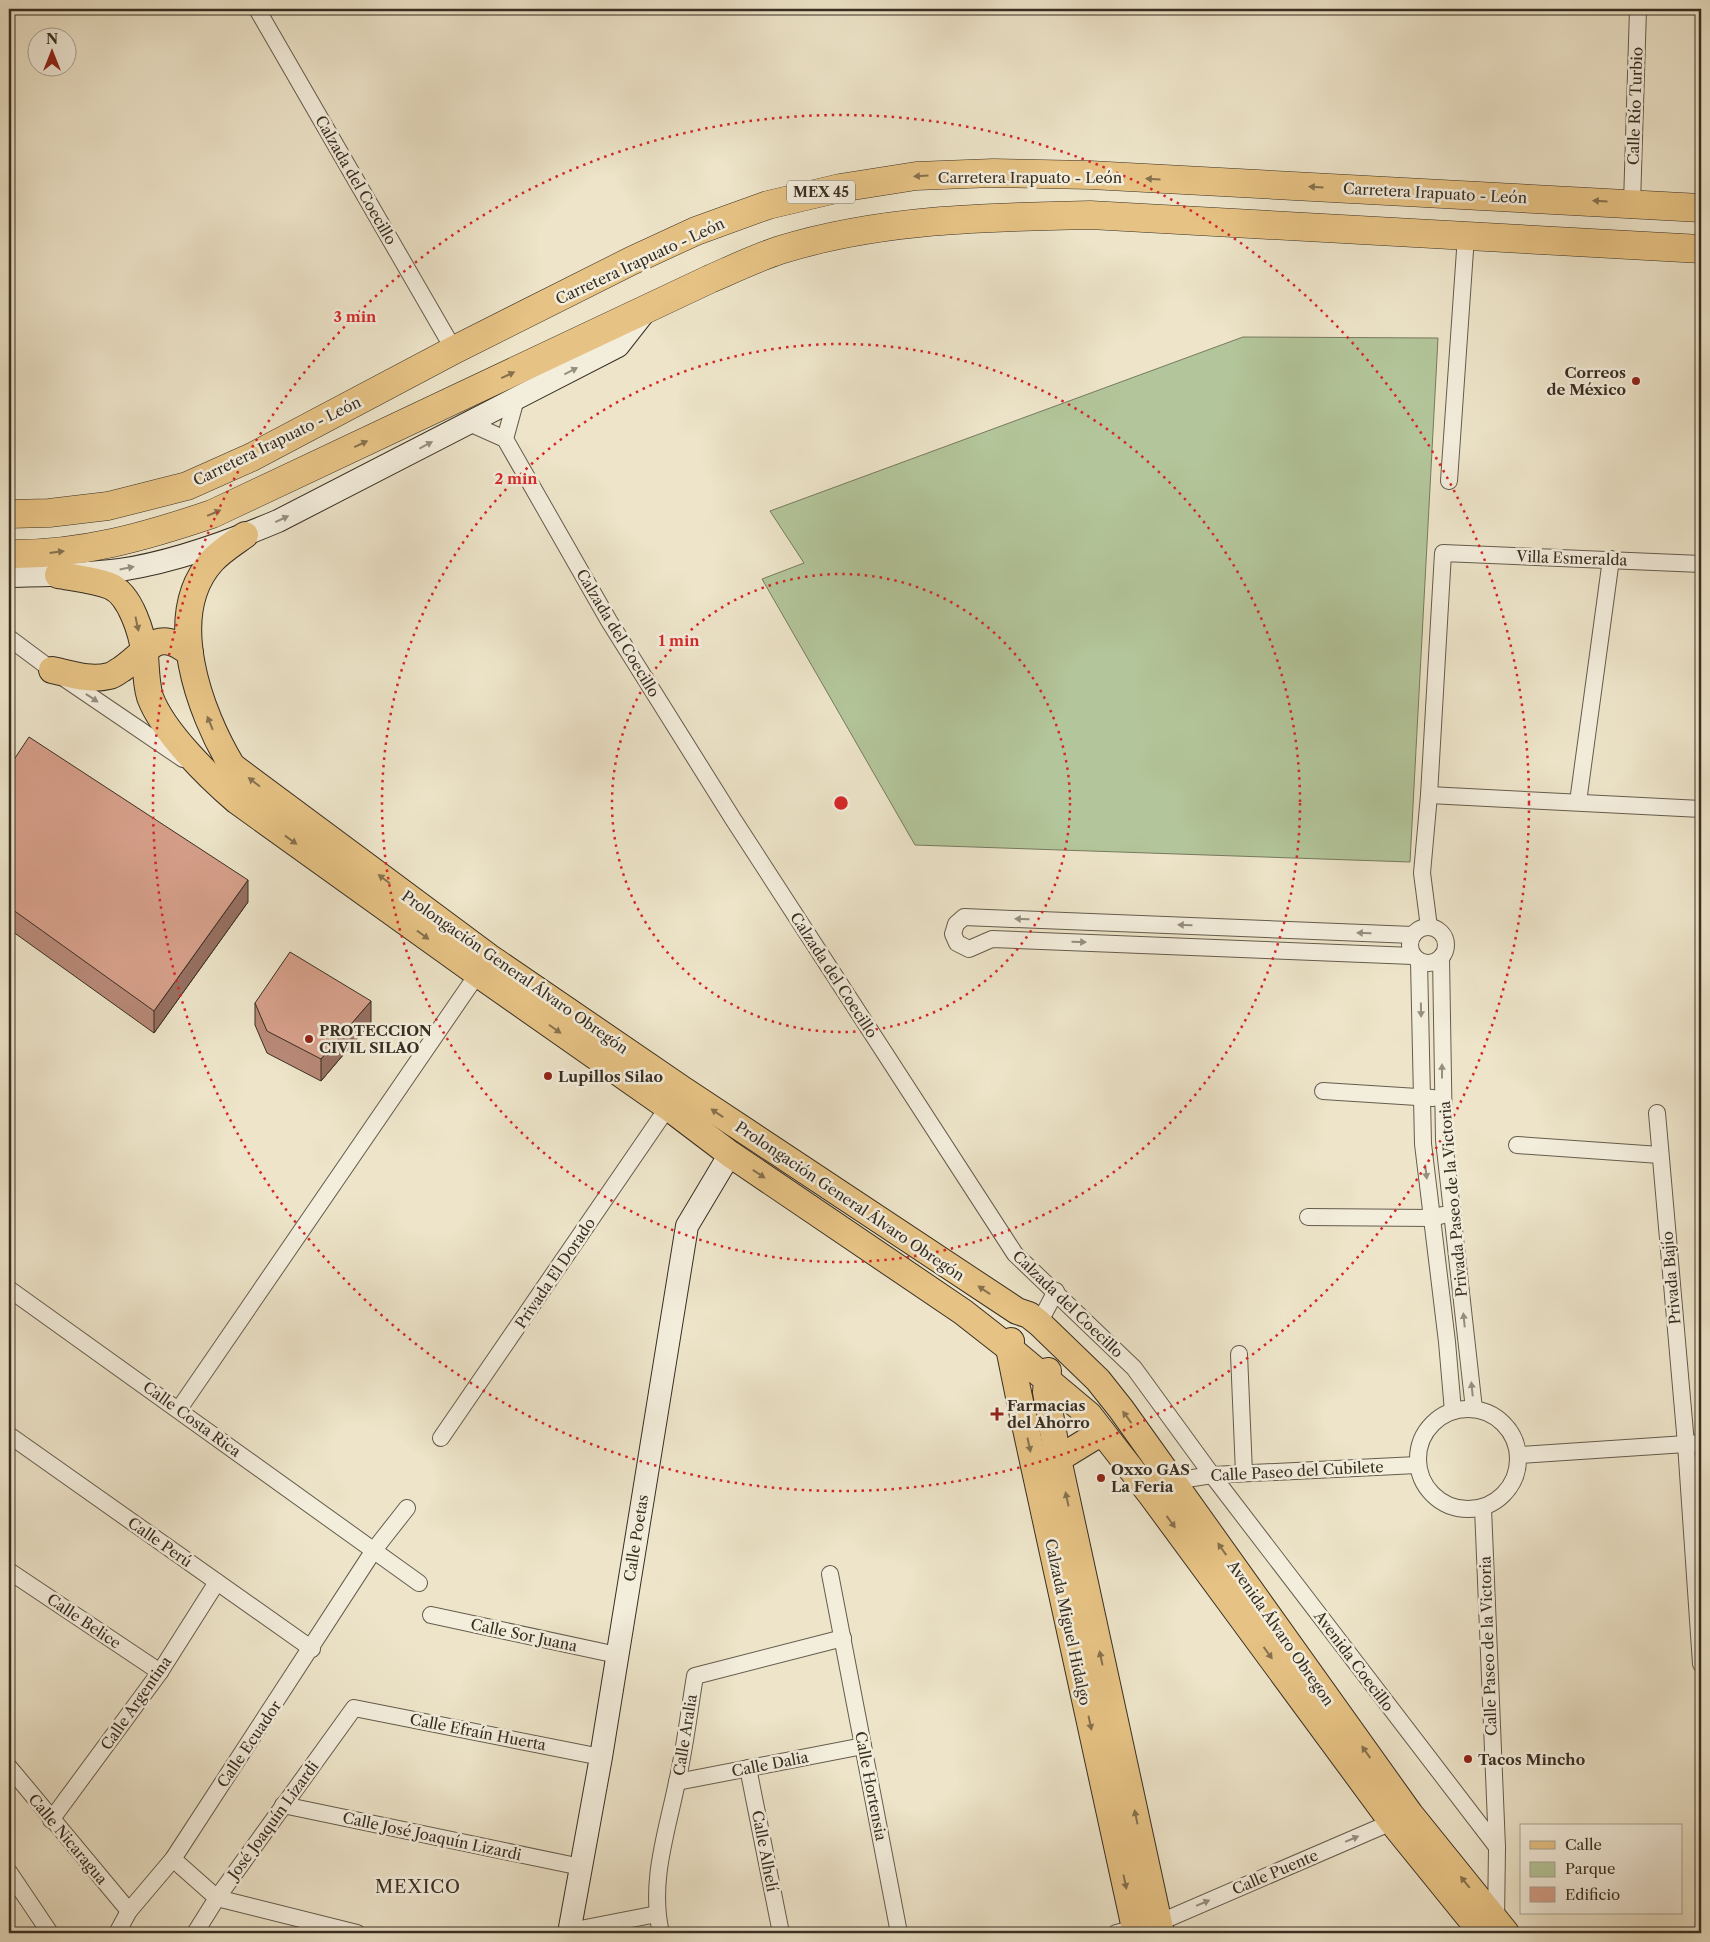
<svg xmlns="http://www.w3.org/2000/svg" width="1710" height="1942" font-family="'Libre Caslon Text',serif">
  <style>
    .green { fill: #b3c59a; stroke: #767a5e }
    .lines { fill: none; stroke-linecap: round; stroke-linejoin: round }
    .street-casing { stroke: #655c4c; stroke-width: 18 }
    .secondary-casing { stroke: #382e22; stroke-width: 24 }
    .primary-casing { stroke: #382e22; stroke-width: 28 }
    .highway-casing { stroke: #382e22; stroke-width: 29 }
    .street { stroke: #f3eddc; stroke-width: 16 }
    .secondary { stroke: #f3eddc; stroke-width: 22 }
    .primary { stroke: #e6c284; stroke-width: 26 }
    .highway { stroke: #e6c284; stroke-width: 28 }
    .wall { fill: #b88977; stroke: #382e22 }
    .shaded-wall { fill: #966f61; stroke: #382e22 }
    .building { fill: #d69f8a; stroke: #382e22 }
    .oneway { fill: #86714e }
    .oneway2 { fill: #968e7f }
    .ring { fill: none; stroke: #d62828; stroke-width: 2.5; stroke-dasharray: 2.5 5 }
    .poi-dot { fill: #8f2418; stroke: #f3eddc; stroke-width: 2 }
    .labels { text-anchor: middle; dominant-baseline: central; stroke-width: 5; stroke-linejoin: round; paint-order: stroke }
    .shield { fill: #f3eddc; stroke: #70675a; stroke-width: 1 }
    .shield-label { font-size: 14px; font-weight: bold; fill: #382e22 }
    .street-label { font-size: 15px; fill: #382e22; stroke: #f3eddc }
    .poi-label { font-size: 15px; font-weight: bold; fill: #382e22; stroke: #f3eddc; text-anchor: start }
    .quarter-label { font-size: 18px; letter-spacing: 1px; fill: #382e22; stroke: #f3eddc }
    .centre { fill: #d62828; stroke: #f3eddc; stroke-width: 2.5 }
    .ring-label { font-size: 15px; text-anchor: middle; font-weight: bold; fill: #d62828; stroke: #f3eddc; stroke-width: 5; stroke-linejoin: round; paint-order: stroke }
  </style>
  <rect width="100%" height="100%" fill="#ede4c9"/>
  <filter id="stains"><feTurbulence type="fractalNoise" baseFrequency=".004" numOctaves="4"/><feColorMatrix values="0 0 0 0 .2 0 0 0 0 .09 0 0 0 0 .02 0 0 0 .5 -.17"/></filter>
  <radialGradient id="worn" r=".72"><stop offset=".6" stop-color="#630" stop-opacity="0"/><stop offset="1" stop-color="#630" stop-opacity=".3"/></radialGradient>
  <!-- green -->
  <polygon class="green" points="1243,337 1438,338 1410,862 915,845 762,579 804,563 770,511"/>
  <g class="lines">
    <defs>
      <g id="street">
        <polyline points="257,9 454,350"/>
        <polyline points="1632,203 1638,9"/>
        <polyline points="469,423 505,439 609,621 733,819 1015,1254 1134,1368 1212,1475 1497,1847"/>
        <polyline points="505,439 516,399"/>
        <polyline points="1449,481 1466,236"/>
        <polyline points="9,638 52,670 183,759"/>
        <polyline points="1429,795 1701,809"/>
        <polyline points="1578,802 1611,559"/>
        <polyline points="1429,927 1422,873 1429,795 1443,553 1701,564"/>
        <circle cx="1428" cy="945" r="18"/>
        <polyline points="1413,935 964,917 956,924 953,934 957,943 969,949 992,939 1413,956"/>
        <polyline points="1441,957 1444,1140 1474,1409"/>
        <polyline points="1419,961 1423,1144 1447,1342 1453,1411"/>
        <polyline points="1323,1091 1433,1098"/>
        <polyline points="1657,1113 1686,1444 1701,1664"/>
        <polyline points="1517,1145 1660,1155"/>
        <polyline points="1308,1217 1432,1218 1443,1215"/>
        <polyline points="9,1289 419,1583"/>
        <polyline points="1039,1323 1056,1291"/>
        <polyline points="1239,1354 1244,1473"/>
        <circle cx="1468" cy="1459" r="50"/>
        <polyline points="179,1409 483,966"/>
        <polyline points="9,1435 312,1649"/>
        <polyline points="441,1438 668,1107"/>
        <polyline points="1519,1455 1701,1443"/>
        <polyline points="1167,1486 1174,1481 1212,1475 1417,1465"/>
        <polyline points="1483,1508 1497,1847 1496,1921"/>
        <polyline points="9,1571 160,1672"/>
        <polyline points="830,1574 899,1933"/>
        <polyline points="431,1615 617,1655"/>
        <polyline points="9,1767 129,1911"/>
        <polyline points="748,1768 781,1933"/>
        <polyline points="677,1782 863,1746"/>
        <polyline points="283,1805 581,1867"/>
        <polyline points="51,1820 160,1672 217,1582"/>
        <polyline points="173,1859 217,1898 357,1933"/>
        <polyline points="9,1872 50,1933"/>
        <polyline points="570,1931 657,1914"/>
        <polyline points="117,1933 129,1911 173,1859 374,1550 407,1508"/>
        <polyline points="195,1933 217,1898 354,1708 601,1757"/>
        <path d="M661,1933C649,1882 667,1832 677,1782C685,1748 689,1712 695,1676L843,1638"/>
        <polyline points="1116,1933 1158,1923 1392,1822"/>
      </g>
      <g id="secondary">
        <path d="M9,576C46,575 83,575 120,570C174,562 228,542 278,521L618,346L647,309"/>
        <polyline points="569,1933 601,1757 687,1226 730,1154"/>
      </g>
      <g id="primary">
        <path d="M245,535C234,543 221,551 212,561C163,615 200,713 232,766L489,957L682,1089L1017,1311L1029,1315L1039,1323L1098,1380L1121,1409L1410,1814L1506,1933"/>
        <path d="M58,575C75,578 94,580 110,586C131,595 142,634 145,655C146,668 146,684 150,697C163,732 209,777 237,801L478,974L668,1107L730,1154L963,1312L1009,1348L1089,1415L1152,1496L1392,1822L1482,1933"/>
        <path d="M52,670C71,674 90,681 109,676C114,675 118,671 122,669C150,649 157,627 190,653"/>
        <polyline points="1011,1341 1009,1348 1019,1397 1136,1933"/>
        <polyline points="1048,1371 1046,1392 1058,1459 1161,1933"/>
        <polyline points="1058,1459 1102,1432"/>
      </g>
      <g id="highway">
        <polyline points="9,514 49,513 108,506 187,486 252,457 454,350 631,261 696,231 768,205 840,188 916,176 993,173 1090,175 1701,208"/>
        <path d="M9,554C81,555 144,537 212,514L710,279C733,269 756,258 780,250C880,219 986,217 1090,215L1701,249"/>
      </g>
    </defs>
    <!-- street casing -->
    <use href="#street" class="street-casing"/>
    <!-- secondary casing -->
    <use href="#secondary" class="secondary-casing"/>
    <!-- primary casing -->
    <use href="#primary" class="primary-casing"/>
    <!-- highway casing -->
    <use href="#highway" class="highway-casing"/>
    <!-- street -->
    <use href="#street" class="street"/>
    <!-- secondary -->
    <use href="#secondary" class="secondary"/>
    <!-- primary -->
    <use href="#primary" class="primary"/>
    <!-- highway -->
    <use href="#highway" class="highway"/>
  </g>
  <!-- wall -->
  <g class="wall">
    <polygon points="9,767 248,902 154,1033 9,929"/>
    <polygon points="255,1003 371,1022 321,1081 267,1053 255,1025"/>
  </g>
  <!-- shaded-wall -->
  <g class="shaded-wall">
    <polygon points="248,880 248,902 154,1033 154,1011"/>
    <polygon points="371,1001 371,1022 321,1081 321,1059"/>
  </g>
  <!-- building -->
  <g class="building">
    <polygon points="29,737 248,880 154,1011 9,907 9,767"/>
    <polygon points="290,952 371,1001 321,1059 267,1031 255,1003"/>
  </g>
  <!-- one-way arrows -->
  <defs><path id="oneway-solid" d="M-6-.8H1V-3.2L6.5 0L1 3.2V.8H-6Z" transform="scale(1.25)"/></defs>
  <g class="oneway">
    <use href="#oneway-solid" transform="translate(921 176) rotate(177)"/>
    <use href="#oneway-solid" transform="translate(1153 179) rotate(-177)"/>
    <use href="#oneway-solid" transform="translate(1316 187) rotate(-177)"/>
    <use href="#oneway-solid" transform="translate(1600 201) rotate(-177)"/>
    <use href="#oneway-solid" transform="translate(508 375) rotate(-25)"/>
    <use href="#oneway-solid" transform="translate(361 444) rotate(-25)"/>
    <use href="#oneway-solid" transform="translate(214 513) rotate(-23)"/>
    <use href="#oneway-solid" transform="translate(57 552) rotate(-7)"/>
    <use href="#oneway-solid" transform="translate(137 624) rotate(78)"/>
    <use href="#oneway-solid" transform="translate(210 723) rotate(-112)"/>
    <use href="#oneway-solid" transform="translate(254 782) rotate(-143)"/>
    <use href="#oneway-solid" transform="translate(291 840) rotate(36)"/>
    <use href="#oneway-solid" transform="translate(384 879) rotate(-143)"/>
    <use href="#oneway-solid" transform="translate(423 935) rotate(36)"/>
    <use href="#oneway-solid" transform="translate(555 1029) rotate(35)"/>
    <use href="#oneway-solid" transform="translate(717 1113) rotate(-146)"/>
    <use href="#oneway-solid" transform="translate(759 1174) rotate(34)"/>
    <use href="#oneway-solid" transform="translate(984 1290) rotate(-146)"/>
    <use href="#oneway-solid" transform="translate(1127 1417) rotate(-126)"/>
    <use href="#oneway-solid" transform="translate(1029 1445) rotate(78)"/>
    <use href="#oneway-solid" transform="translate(1067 1499) rotate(-102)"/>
    <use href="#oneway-solid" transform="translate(1171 1522) rotate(54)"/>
    <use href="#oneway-solid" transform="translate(1222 1549) rotate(-125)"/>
    <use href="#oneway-solid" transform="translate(1268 1653) rotate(54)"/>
    <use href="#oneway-solid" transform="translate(1101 1658) rotate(-102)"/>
    <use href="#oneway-solid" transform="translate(1090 1723) rotate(78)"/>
    <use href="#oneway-solid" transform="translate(1366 1752) rotate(-125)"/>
    <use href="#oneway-solid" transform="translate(1136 1817) rotate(-102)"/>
    <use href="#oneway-solid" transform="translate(1125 1882) rotate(78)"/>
    <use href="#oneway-solid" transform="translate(1465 1882) rotate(-129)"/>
  </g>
  <g class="oneway2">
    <use href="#oneway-solid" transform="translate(571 371) rotate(-27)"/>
    <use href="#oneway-solid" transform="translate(426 445) rotate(-28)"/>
    <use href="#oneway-solid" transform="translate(282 519) rotate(-25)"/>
    <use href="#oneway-solid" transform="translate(127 568) rotate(-11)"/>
    <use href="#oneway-solid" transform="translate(92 698) rotate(34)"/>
    <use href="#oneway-solid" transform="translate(1022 919) rotate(-178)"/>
    <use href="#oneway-solid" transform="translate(1185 925) rotate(-178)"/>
    <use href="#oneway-solid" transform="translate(1364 933) rotate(-178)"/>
    <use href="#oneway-solid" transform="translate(1079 942) rotate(2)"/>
    <use href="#oneway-solid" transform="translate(1421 1010) rotate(89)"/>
    <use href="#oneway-solid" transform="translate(1442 1071) rotate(-90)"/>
    <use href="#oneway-solid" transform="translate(1426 1172) rotate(83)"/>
    <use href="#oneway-solid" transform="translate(1464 1320) rotate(-96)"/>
    <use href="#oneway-solid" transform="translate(1472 1389) rotate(-96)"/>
    <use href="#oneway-solid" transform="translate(1352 1839) rotate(-23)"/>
    <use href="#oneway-solid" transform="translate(1203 1903) rotate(-23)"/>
  </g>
  <!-- distance rings -->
  <g class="ring">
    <circle cx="841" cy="803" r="229"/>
    <circle cx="841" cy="803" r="459"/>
    <circle cx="841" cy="803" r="688"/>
  </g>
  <!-- markers -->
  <g class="poi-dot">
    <circle cx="1636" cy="381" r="5"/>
    <circle cx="309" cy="1039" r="5"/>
    <circle cx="548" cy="1076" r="5"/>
    <path d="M994.5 1406.5h5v5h5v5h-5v5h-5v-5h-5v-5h5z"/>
    <circle cx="1101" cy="1478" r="5"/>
    <circle cx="1468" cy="1759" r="5"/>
  </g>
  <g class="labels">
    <!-- shield labels -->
    <rect class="shield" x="787" y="180.5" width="68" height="23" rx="4"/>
    <g class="shield-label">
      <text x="821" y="192">MEX 45</text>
    </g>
    <!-- street labels -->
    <g class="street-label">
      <text transform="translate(1635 106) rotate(-88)">Calle Río Turbio</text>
      <text x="1030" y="177">Carretera Irapuato - León</text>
      <text transform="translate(356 180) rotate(60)">Calzada del Coecillo</text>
      <text transform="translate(1435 193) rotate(3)">Carretera Irapuato - León</text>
      <text transform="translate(640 261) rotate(-25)">Carretera Irapuato - León</text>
      <text transform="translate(277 441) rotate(-26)">Carretera Irapuato - León</text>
      <text transform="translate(1572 558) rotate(2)">Villa Esmeralda</text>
      <text transform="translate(618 633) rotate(59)">Calzada del Coecillo</text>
      <text transform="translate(515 972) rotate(35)">Prolongación General Álvaro Obregón</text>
      <text transform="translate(834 975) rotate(57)">Calzada del Coecillo</text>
      <text transform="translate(1453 1199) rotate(-95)">Privada Paseo de la Victoria</text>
      <text transform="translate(850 1201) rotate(34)">Prolongación General Álvaro Obregón</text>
      <text transform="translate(555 1273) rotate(-56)">Privada El Dorado</text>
      <text transform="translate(1671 1278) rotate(-95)">Privada Bajío</text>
      <text transform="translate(1068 1304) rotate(44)">Calzada del Coecillo</text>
      <text transform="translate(192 1419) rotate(36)">Calle Costa Rica</text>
      <text transform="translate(1297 1471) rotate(-3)">Calle Paseo del Cubilete</text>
      <text transform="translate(636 1538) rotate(-81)">Calle Poetas</text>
      <text transform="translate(160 1542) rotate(35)">Calle Perú</text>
      <text transform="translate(84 1621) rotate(34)">Calle Belice</text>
      <text transform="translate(1068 1622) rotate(78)">Calzada Miguel Hidalgo</text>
      <text transform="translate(1281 1633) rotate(55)">Avenida Álvaro Obregon</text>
      <text transform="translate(524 1635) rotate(12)">Calle Sor Juana</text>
      <text transform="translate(1488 1646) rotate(-92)">Calle Paseo de la Victoria</text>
      <text transform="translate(1354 1661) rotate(53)">Avenida Coecillo</text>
      <text transform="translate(136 1703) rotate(-55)">Calle Argentina</text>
      <text transform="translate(478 1732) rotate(11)">Calle Efraín Huerta</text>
      <text transform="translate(685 1735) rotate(-81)">Calle Aralia</text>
      <text transform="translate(249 1744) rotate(-56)">Calle Ecuador</text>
      <text transform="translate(770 1764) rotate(-11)">Calle Dalia</text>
      <text transform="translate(871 1786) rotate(79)">Calle Hortensia</text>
      <text transform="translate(273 1820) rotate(-54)">José Joaquín Lizardi</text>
      <text transform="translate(432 1836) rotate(12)">Calle José Joaquín Lizardi</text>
      <text transform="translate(68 1839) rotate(50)">Calle Nicaragua</text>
      <text transform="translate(765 1851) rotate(79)">Calle Alhelí</text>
      <text transform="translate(1275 1872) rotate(-23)">Calle Puente</text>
    </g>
    <!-- poi labels -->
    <g class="poi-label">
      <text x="1626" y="372" text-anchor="end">Correos<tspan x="1626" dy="17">de México</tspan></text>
      <text x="319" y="1030">PROTECCION<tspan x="319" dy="17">CIVIL SILAO</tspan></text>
      <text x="558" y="1076">Lupillos Silao</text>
      <text x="1007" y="1405">Farmacias<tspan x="1007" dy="17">del Ahorro</tspan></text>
      <text x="1111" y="1469">Oxxo GAS<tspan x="1111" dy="17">La Feria</tspan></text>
      <text x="1478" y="1759">Tacos Mincho</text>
    </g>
    <!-- quarter labels -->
    <g class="quarter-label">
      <text x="418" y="1887">MEXICO</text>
    </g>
  </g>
  <circle cx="841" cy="803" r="8" class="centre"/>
  <g class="ring-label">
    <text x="355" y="322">3 min</text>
    <text x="516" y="484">2 min</text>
    <text x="679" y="646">1 min</text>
  </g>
  <!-- margin -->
  <rect width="1710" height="1942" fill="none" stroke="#ede4c9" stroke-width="30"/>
  <rect x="10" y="10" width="1690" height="1922" fill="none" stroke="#382e22" stroke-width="2.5"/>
  <rect x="15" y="15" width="1680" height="1912" fill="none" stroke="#382e22"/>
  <!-- legend -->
  <rect x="1520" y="1824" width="162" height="90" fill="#f3eddc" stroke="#a8a192"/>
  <rect x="1530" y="1841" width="25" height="8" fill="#e6c284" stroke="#a8a192"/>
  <text x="1565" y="1850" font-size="15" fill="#382e22">Calle</text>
  <rect x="1530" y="1862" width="25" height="15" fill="#b3c59a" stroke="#a8a192"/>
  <text x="1565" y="1874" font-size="15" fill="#382e22">Parque</text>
  <rect x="1530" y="1887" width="25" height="15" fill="#d69f8a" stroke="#a8a192"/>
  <text x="1565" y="1900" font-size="15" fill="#382e22">Edificio</text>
  <!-- north arrow -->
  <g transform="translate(52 52)"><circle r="24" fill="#f3eddc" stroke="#a8a192"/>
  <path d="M0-4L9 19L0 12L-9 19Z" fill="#8f2418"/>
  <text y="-8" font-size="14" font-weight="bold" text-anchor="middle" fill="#382e22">N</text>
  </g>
  <rect width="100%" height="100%" filter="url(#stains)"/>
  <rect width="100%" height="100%" fill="url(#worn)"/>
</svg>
